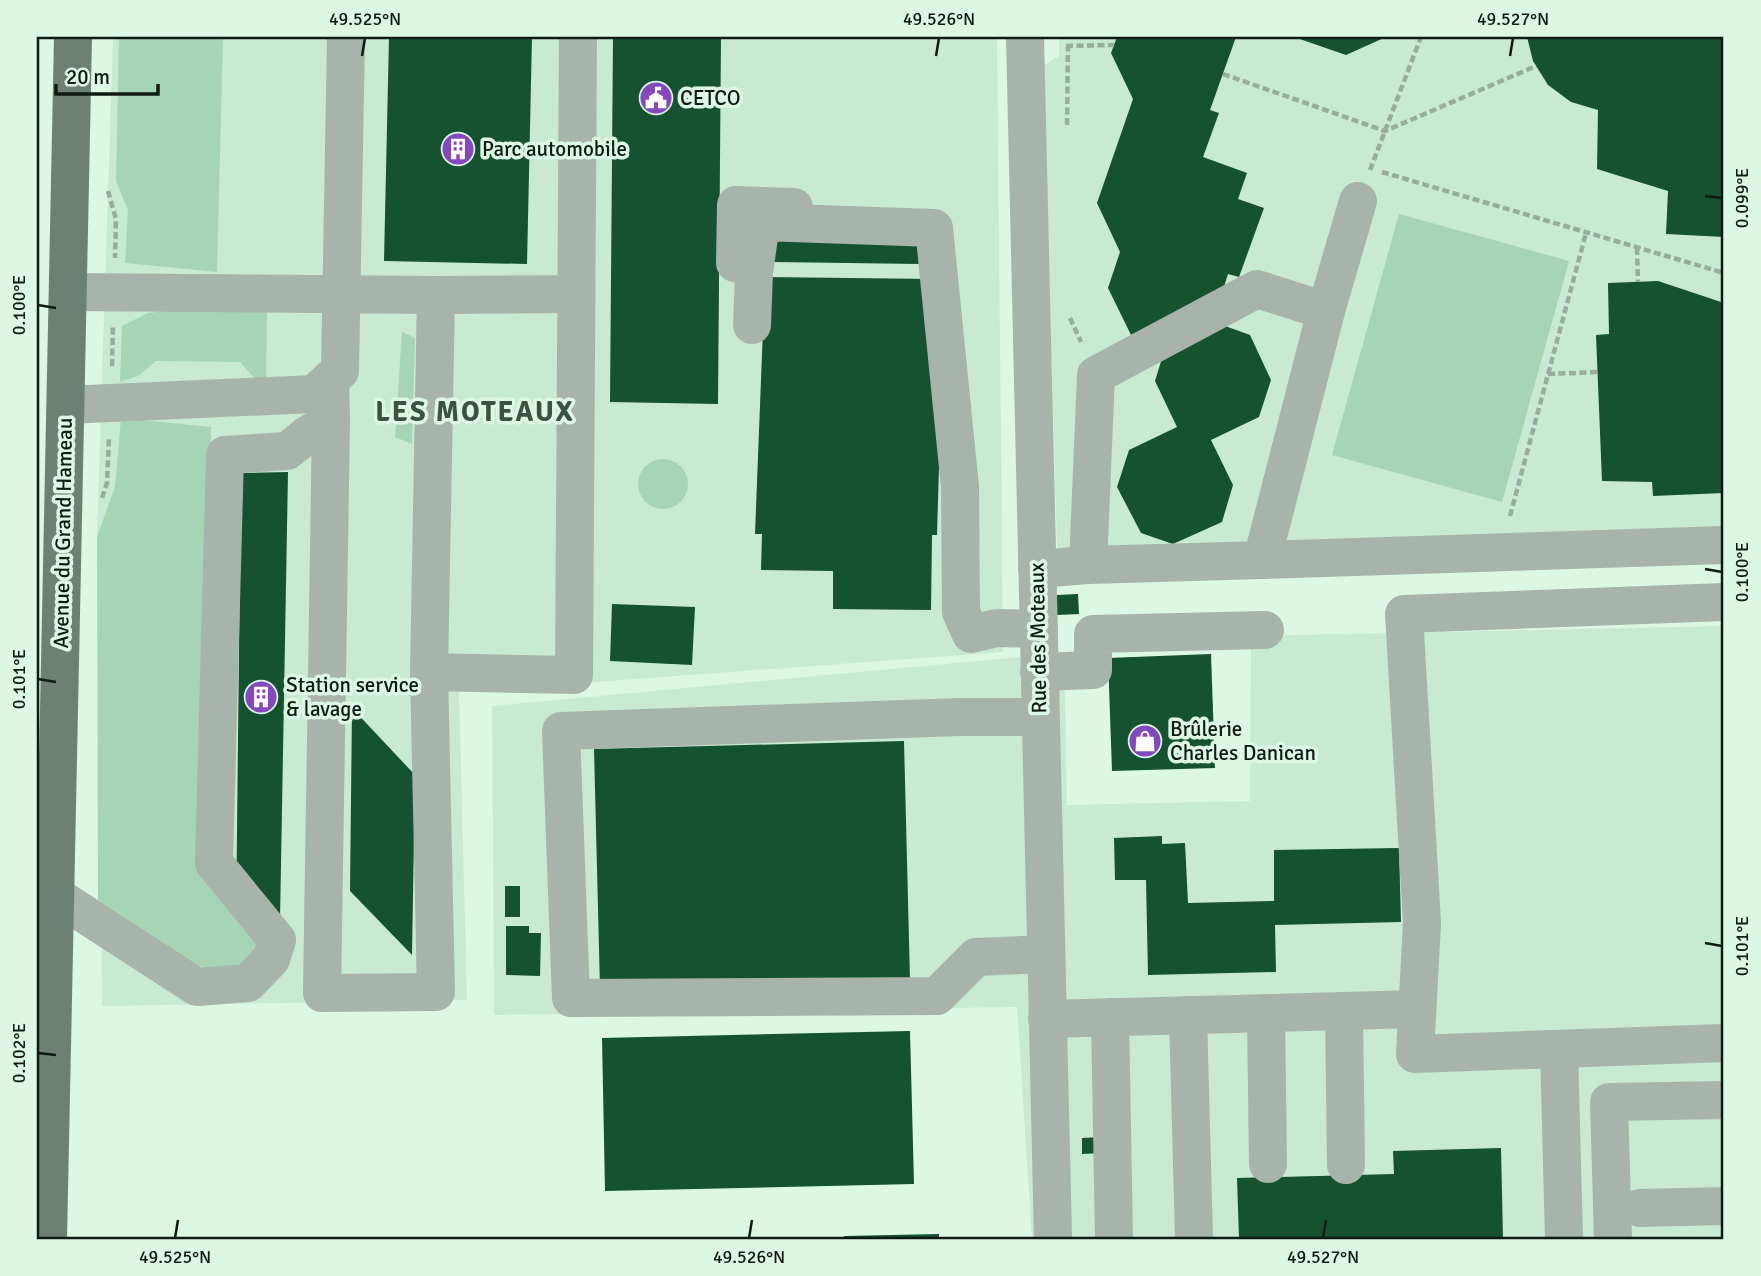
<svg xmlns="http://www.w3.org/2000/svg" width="1761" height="1276" font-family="Signika,sans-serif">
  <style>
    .built { fill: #c8ead3 }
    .green { fill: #a5d5b4 }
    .building { fill: #145230 }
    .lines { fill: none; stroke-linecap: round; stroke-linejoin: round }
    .path { stroke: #97ac9e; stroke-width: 4.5; stroke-dasharray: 7 3.5; stroke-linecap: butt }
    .minor { stroke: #a8b3ab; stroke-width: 38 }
    .major { stroke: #6c8173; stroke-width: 38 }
    .ticks { fill: none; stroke: #101a14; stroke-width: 2.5 }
    .labels { text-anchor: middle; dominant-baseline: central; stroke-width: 7; stroke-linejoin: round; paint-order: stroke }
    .poi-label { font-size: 21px; fill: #101a14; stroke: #dcf7e4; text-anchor: start }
    .street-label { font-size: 21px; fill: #101a14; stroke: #dcf7e4 }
    .district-label { font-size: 28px; font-weight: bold; letter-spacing: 2px; fill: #3b5243; stroke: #dcf7e4 }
    .neatline { fill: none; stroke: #101a14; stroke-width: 2.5 }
    .ticks-label { font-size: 18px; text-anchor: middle; fill: #101a14 }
  </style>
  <rect width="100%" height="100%" fill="#dcf7e4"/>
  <!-- built -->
  <g class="built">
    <polygon points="113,37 997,37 1003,652 459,692 467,1000 102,1006 97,537"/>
    <polygon points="1059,37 1724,37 1724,563 1058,579 1043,66 1059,56"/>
    <polygon points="1724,626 1724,1239 1032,1239 1017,1007 494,1015 492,706 1064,653 1067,805 1250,801 1251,636"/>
  </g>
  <!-- green -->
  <g class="green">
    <polygon points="119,37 223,37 217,272 125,263 128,210 116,181"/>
    <polygon points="1399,214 1569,261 1502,502 1332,455"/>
    <polygon points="210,306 267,308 266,381 258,382 240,362 156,361 138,376 120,382 122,326 148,313"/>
    <polygon points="402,332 415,338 412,444 395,437"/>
    <polygon points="121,418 211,427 209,885 258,945 243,965 224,974 198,965 98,900 97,537 115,487"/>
    <circle cx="663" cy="484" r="25"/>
  </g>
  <!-- building -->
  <g class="building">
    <polygon points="389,37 532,37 527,264 384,261"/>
    <polygon points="613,37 721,37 718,404 610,402"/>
    <polygon points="1117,37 1236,37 1210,110 1219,113 1203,157 1247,173 1238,199 1264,208 1239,277 1228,274 1223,290 1131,335 1108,288 1120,252 1097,203 1133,99 1111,53"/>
    <polygon points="1294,37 1386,37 1346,55"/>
    <polygon points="1527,37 1724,37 1724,237 1666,234 1668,191 1597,169 1598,110 1571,102 1548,85 1533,61"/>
    <polygon points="775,234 920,236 920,264 774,262"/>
    <polygon points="765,277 935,279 941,401 937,535 932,535 931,610 833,609 833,571 761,570 762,534 755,534"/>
    <polygon points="1658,281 1724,303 1724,493 1653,496 1652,482 1602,481 1596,335 1609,334 1608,283"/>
    <polygon points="1214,322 1250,335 1271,380 1259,417 1211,440 1233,485 1222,522 1173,544 1141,533 1117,487 1129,450 1177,427 1155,381 1166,345"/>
    <polygon points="288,472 280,921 236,920 241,473"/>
    <polygon points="1078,594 1079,614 1057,615 1057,595"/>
    <polygon points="612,604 695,607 692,665 610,661"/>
    <polygon points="1211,654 1215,768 1112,771 1108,658"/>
    <polygon points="352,708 415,775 412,955 350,891"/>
    <polygon points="904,741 910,980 600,988 594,749"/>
    <polygon points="1162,836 1162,844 1185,843 1188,903 1274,901 1274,850 1399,848 1401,922 1275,925 1276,972 1148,975 1146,880 1115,880 1114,838"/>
    <rect x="505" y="886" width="15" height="31"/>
    <polygon points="506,926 529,926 529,933 541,933 540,976 506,975"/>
    <polygon points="910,1031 914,1184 605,1191 602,1038"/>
    <polygon points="1103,1137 1103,1153 1082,1154 1082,1138"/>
    <polygon points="1501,1148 1503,1239 1239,1239 1237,1178 1394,1174 1393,1151"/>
    <polygon points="939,1234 939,1239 844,1239 844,1236"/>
  </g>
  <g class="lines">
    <!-- path -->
    <g class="path">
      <polyline points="1066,46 1114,45"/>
      <polyline points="1223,74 1385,131 1536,66"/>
      <polyline points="1067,125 1068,46"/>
      <polyline points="1370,170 1421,37"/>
      <polyline points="1382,172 1724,273"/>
      <polyline points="108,191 116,219 115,258"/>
      <polyline points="1637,248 1638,282"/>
      <polyline points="1070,318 1081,342"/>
      <polyline points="112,366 113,326"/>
      <polyline points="1548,374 1598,372"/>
      <polyline points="102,498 107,483 109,438"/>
      <polyline points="1510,516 1586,233"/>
    </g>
    <!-- minor -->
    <g class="minor">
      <polyline points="1025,37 1053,1239"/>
      <polyline points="735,263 736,205 794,207"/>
      <polyline points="68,292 436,295 429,672 574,675 578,37"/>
      <polyline points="436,295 575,294"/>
      <polyline points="752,325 754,273 761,222 934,228 960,487 961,612 971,634 997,628 1039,629"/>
      <polyline points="66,405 314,394 340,371 346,37"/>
      <polyline points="331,421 322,993 436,992 429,672"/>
      <polyline points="1262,560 1724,545"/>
      <polyline points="1088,565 1096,375 1257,289 1326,311"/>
      <polyline points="1037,569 1088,565 1262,560 1326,311 1358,201"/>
      <polyline points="1724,602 1404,614 1422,923 1415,1054 1724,1043"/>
      <polyline points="1039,672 1093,670 1093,634 1265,630"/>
      <polyline points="1039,717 960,717 561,731 571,998 937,996 976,957 1045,954"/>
      <polyline points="55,895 197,987 248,983 271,959 277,940 214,863 225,455 287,451 307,435 331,421 330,379"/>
      <polyline points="1344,1011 1346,1165"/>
      <polyline points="1266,1013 1268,1164"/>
      <polyline points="1188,1015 1194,1239"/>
      <polyline points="1110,1017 1114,1239"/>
      <polyline points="1047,1019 1417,1009"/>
      <polyline points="1559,1049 1564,1239"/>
      <polyline points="1640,1208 1724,1206"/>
      <polyline points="1613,1239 1609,1102 1724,1100"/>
    </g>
    <!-- major -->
    <polyline class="major" points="48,1239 73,37"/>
  </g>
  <!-- ticks -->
  <path class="ticks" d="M362,56L365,38M936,56L939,38M1510,56L1513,38M1705,196L1722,198M38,305L56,308M1705,569L1722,572M38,679L56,682M1705,943L1722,946M38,1053L56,1055M175,1238L178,1220M749,1238L752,1220M1323,1238L1326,1220"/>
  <!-- icons -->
  <defs>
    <symbol id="civic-disc" viewBox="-11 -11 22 22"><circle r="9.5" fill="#8547bd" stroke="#dcf7e4"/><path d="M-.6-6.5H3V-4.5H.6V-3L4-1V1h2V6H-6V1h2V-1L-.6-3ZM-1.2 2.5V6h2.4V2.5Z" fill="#fff"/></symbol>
    <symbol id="building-disc" viewBox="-11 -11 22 22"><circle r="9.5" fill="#8547bd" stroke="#dcf7e4"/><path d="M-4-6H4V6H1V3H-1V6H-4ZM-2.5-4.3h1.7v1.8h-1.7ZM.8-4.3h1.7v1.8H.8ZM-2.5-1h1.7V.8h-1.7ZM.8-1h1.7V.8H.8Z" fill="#fff"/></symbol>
    <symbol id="shop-disc" viewBox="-11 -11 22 22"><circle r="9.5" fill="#8547bd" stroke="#dcf7e4"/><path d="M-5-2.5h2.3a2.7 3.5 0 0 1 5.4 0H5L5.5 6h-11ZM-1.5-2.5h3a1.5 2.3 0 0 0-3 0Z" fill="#fff"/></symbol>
  </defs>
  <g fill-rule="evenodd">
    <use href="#civic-disc" x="637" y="79" width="38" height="38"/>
    <use href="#building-disc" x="439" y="130" width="38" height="38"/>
    <use href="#building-disc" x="242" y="678" width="38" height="38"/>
    <use href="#shop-disc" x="1126" y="722" width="38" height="38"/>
  </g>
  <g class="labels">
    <!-- poi labels -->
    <g class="poi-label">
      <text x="680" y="98">CETCO</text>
      <text x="482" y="149">Parc automobile</text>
      <text x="286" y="685">Station service<tspan x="286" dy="24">&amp; lavage</tspan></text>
      <text x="1170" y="729">Brûlerie<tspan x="1170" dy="24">Charles Danican</tspan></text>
    </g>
    <!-- street labels -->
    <g class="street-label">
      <text transform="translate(63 533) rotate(-89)">Avenue du Grand Hameau</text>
      <text transform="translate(1038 638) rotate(-91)">Rue des Moteaux</text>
    </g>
    <!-- district labels -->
    <g class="district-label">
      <text x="475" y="412">LES MOTEAUX</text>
    </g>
  </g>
  <!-- border -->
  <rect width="1761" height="1276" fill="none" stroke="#dcf7e4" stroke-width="77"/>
  <!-- scale -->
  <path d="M56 84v10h102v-10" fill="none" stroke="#101a14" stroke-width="3.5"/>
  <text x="66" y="84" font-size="21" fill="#101a14" stroke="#dcf7e4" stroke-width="5" paint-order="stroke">20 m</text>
  <rect x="38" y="38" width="1684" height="1200" class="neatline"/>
  <g class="ticks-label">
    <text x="365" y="25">49.525°N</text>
    <text x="939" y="25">49.526°N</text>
    <text x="1513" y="25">49.527°N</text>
    <text transform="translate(1742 198) rotate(-90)" y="6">0.099°E</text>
    <text transform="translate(19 305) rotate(-90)" y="6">0.100°E</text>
    <text transform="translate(1742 572) rotate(-90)" y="6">0.100°E</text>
    <text transform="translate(19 679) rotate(-90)" y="6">0.101°E</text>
    <text transform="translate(1742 946) rotate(-90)" y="6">0.101°E</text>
    <text transform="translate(19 1053) rotate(-90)" y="6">0.102°E</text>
    <text x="175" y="1263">49.525°N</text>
    <text x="749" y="1263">49.526°N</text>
    <text x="1323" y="1263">49.527°N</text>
  </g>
</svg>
